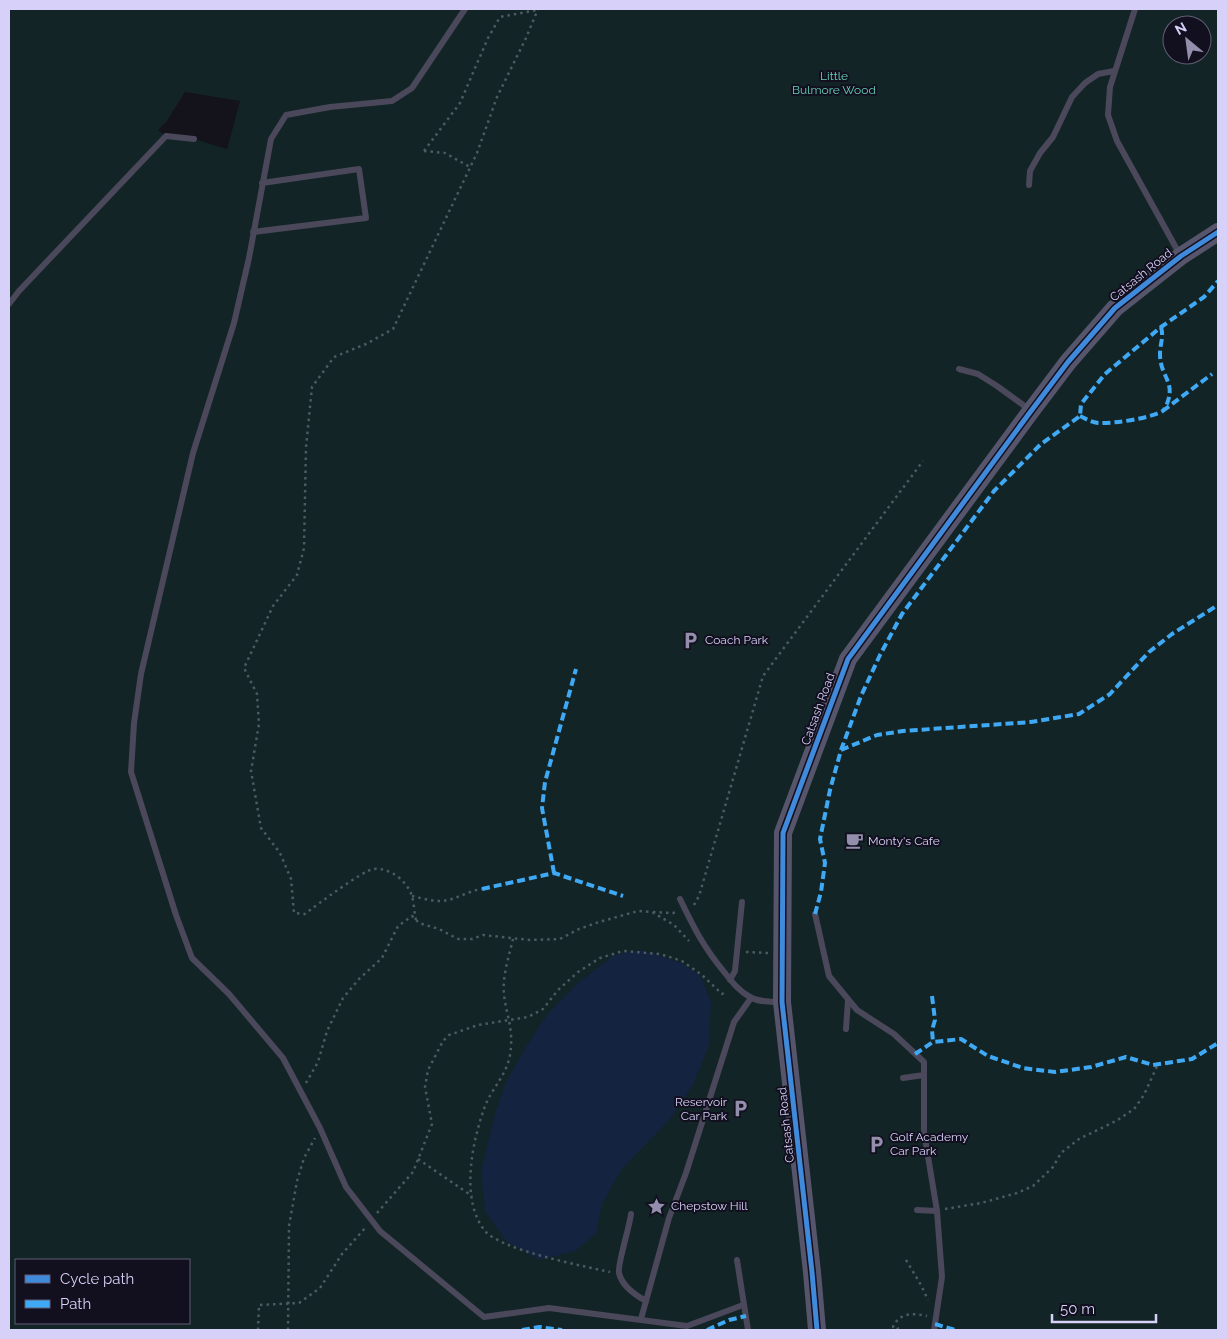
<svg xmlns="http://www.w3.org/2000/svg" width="1227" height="1339" font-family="Raleway,sans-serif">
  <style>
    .green { fill: #122425; fill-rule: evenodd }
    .water { fill: #14233f }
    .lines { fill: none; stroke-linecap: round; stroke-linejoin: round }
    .path { stroke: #4d5963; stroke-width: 2.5; stroke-dasharray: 2.5 4; stroke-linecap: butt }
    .lane { stroke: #4a485a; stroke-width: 6 }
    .secondary { stroke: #57556c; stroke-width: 18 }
    .quiet { stroke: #3fa9f5; stroke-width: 4; stroke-dasharray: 8 4; stroke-linecap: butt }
    .cycleway-casing { stroke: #120f1e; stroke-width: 8 }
    .cycleway { stroke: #408adc; stroke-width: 5 }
    .labels { text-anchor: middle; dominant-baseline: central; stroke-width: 4; stroke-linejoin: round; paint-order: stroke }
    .park-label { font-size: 12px; fill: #65d1ba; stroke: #120f1e }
    .street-label { font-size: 12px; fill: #d7d1fa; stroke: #120f1e }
    .poi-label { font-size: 12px; fill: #d7d1fa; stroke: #120f1e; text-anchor: start }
  </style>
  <rect width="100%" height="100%" fill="#14121a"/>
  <!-- green -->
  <path class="green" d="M9,9H1218V1330H9ZM1172,25H1202V55H1172ZM185,92L240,101L227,149L194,139L166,136L158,130L167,121ZM16,1260H189V1323H16Z"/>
  <!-- water -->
  <polygon class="water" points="641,950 681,963 700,975 711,1001 709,1045 693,1085 671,1118 622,1169 602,1204 596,1234 575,1251 539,1260 507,1242 485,1212 481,1172 495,1114 504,1086 525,1048 548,1013 578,983 614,955"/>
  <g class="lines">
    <!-- path -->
    <g class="path">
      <polyline points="424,151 460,103 488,38 500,17 537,10"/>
      <polyline points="424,151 445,153 470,167"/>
      <path d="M412,896C420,898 431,901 440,901C454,901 467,891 482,889"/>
      <polyline points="694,905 699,896 763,676 923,461"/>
      <polyline points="653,912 673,913 677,912"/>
      <path d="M416,920C414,912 414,903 412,896C407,881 390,867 373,869C364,870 315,906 305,914L294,913L291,879L280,853L261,828L251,771L259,724L257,694L244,668L273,606L297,575L304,548L306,447L312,387L334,357L366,344L393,329L477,153L497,97L526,38L538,9"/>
      <path d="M513,939C509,956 502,977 504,995C507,1018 514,1030 510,1055C506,1077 490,1090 484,1109C472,1143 460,1200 485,1231C501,1250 583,1266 610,1272"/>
      <polyline points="746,952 768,953"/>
      <polyline points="306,1083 318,1062 327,1031 343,998 359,979 382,958 398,926 412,916 419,923 439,929 458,939 472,939 483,935 530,940 560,939 579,929 599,922 638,911 652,912 674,925 689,941"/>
      <polyline points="418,1159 472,1196"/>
      <polyline points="945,1209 981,1203 1017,1193 1033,1186 1053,1167 1061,1153 1079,1139 1116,1121 1134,1109 1144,1095 1158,1064"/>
      <polyline points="377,1213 413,1172 432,1124 425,1087 428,1070 443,1041 449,1035 478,1025 528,1017 543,1009 558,990 578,972 600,958 623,951 660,954 682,961 702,975 722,994 727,991"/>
      <polyline points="906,1260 921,1285 928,1300"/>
      <polyline points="258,1330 259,1305 299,1303 320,1288 342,1254 366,1227"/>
      <polyline points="288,1330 289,1226 297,1181 304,1158 315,1138"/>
      <path d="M897,1330L898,1328L893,1327C900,1312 913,1313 927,1316"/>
    </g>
    <!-- lane -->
    <g class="lane">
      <polyline points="465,9 412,88 392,101 330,107 286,115 271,139 249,258 234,323 193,453 141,674 134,723 131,772 176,915 192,958 229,994 283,1058 320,1128 346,1187 380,1231 484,1317 549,1308 687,1326 743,1305"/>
      <polyline points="1135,9 1110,87 1108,115 1117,141 1180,255"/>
      <polyline points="1029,185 1030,171 1040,153 1053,137 1072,97 1085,83 1098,74 1114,71"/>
      <polyline points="253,232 366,218 359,169 262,183"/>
      <polyline points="9,304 19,291 166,136 194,139"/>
      <polyline points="959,369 978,374 997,386 1030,410"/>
      <path d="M680,899C694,928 704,948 725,973C732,982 739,991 750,997C759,1002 771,1002 781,1002"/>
      <polyline points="815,914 829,976 857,1010 894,1034 924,1062 924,1132 937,1211 942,1277 934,1330"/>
      <polyline points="730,980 735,971 742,902"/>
      <polyline points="846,1029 848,1000"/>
      <polyline points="903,1078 924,1075"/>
      <polyline points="917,1210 937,1211"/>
      <path d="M631,1214C630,1225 617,1266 619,1273C622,1286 635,1295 646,1301"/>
      <polyline points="737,1260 748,1330"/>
      <polyline points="641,1319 669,1218 686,1173 734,1022 751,998"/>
    </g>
    <!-- secondary -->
    <polyline class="secondary" points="817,1330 812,1272 782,1002 783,833 848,659 1031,411 1068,362 1115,308 1181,256 1218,232"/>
    <!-- quiet -->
    <g class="quiet">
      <path d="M1161,327C1164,337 1160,344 1160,354C1160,379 1179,382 1164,410L1212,374"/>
      <path d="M1080,416C1086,419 1091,422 1098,423C1112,424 1154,418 1164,410"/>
      <polyline points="841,750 877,735 903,731 1031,722 1079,714 1110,694 1149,652 1172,634 1218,605"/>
      <polyline points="554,873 542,808 545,782 576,669"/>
      <polyline points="482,889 554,873 623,896"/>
      <polyline points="815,914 821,892 825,863 820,839 830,790 841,750 861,696 880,655 902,614 994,491 1041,444 1080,416 1081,404 1105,374 1161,327 1204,297 1218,281"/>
      <polyline points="932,996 935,1020 932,1030 933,1042"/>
      <polyline points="915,1054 933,1042 961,1039 988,1056 1023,1068 1055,1072 1091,1067 1126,1057 1153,1065 1192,1059 1218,1043"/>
      <polyline points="935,1324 955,1330"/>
      <polyline points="522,1330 539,1327 562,1330"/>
      <polyline points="707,1330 729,1320 746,1316"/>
    </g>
    <defs>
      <polyline id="cycleway" points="817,1330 812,1272 782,1002 783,833 848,659 1031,411 1068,362 1115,308 1181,256 1218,232"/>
    </defs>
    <!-- cycleway casing -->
    <use href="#cycleway" class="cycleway-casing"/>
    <!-- cycleway -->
    <use href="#cycleway" class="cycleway"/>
  </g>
  <!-- icons -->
  <defs>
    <symbol id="parking-bare" viewBox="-9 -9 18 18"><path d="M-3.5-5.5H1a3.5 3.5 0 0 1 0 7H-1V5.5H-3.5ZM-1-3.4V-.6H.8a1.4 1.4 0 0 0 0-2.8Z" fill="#938eac" stroke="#120f1e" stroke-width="2.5" paint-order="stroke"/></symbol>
    <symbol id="cafe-bare" viewBox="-9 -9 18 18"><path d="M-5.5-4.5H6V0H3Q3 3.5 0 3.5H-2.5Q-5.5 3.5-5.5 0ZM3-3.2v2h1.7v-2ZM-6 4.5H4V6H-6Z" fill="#938eac" stroke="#120f1e" stroke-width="2.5" paint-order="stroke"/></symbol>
    <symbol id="sight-bare" viewBox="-9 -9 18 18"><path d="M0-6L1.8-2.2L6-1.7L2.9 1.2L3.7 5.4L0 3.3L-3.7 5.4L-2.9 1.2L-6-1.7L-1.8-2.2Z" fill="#938eac" stroke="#120f1e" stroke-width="2.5" paint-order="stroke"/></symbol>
  </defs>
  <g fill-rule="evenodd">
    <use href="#parking-bare" x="678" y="628" width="25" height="25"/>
    <use href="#cafe-bare" x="842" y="828" width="25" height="25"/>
    <use href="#parking-bare" x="728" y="1096" width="25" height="25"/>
    <use href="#parking-bare" x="864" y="1132" width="25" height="25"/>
    <use href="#sight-bare" x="644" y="1194" width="25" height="25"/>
  </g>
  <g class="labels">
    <!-- park labels -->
    <g class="park-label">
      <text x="834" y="76">Little<tspan x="834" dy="14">Bulmore Wood</tspan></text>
    </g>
    <!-- street labels -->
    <g class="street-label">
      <text transform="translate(1141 275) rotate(-39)">Catsash Road</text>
      <text transform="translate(818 709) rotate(-70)">Catsash Road</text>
      <text transform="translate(786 1125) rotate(-96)">Catsash Road</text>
    </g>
    <!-- poi labels -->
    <g class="poi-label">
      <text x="705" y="640">Coach Park</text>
      <text x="868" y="841">Monty's Cafe</text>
      <text x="727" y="1102" text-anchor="end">Reservoir<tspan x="727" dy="14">Car Park</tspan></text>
      <text x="890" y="1137">Golf Academy<tspan x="890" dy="14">Car Park</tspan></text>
      <text x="671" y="1206">Chepstow Hill</text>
    </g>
  </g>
  <!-- border -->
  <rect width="1227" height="1339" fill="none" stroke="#d7d1fa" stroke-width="20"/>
  <!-- legend -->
  <rect x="15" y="1259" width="175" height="65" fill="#120f1e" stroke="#615d76"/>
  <rect x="25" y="1275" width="25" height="8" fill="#408adc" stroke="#615d76"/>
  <text x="60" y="1284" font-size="15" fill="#d7d1fa">Cycle path</text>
  <rect x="25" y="1300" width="25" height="8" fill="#3fa9f5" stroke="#615d76"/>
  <text x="60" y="1309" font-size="15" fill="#d7d1fa">Path</text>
  <!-- north arrow -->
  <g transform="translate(1187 40) rotate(331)"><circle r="24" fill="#120f1e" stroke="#615d76"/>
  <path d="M0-4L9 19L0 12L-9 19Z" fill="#938eac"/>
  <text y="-8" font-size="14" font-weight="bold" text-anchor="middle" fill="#d7d1fa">N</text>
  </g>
  <!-- scale -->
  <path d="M1052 1314v8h104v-8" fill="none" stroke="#d7d1fa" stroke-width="2.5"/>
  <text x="1060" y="1314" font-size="15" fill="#d7d1fa" stroke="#120f1e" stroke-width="4" paint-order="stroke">50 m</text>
</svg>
